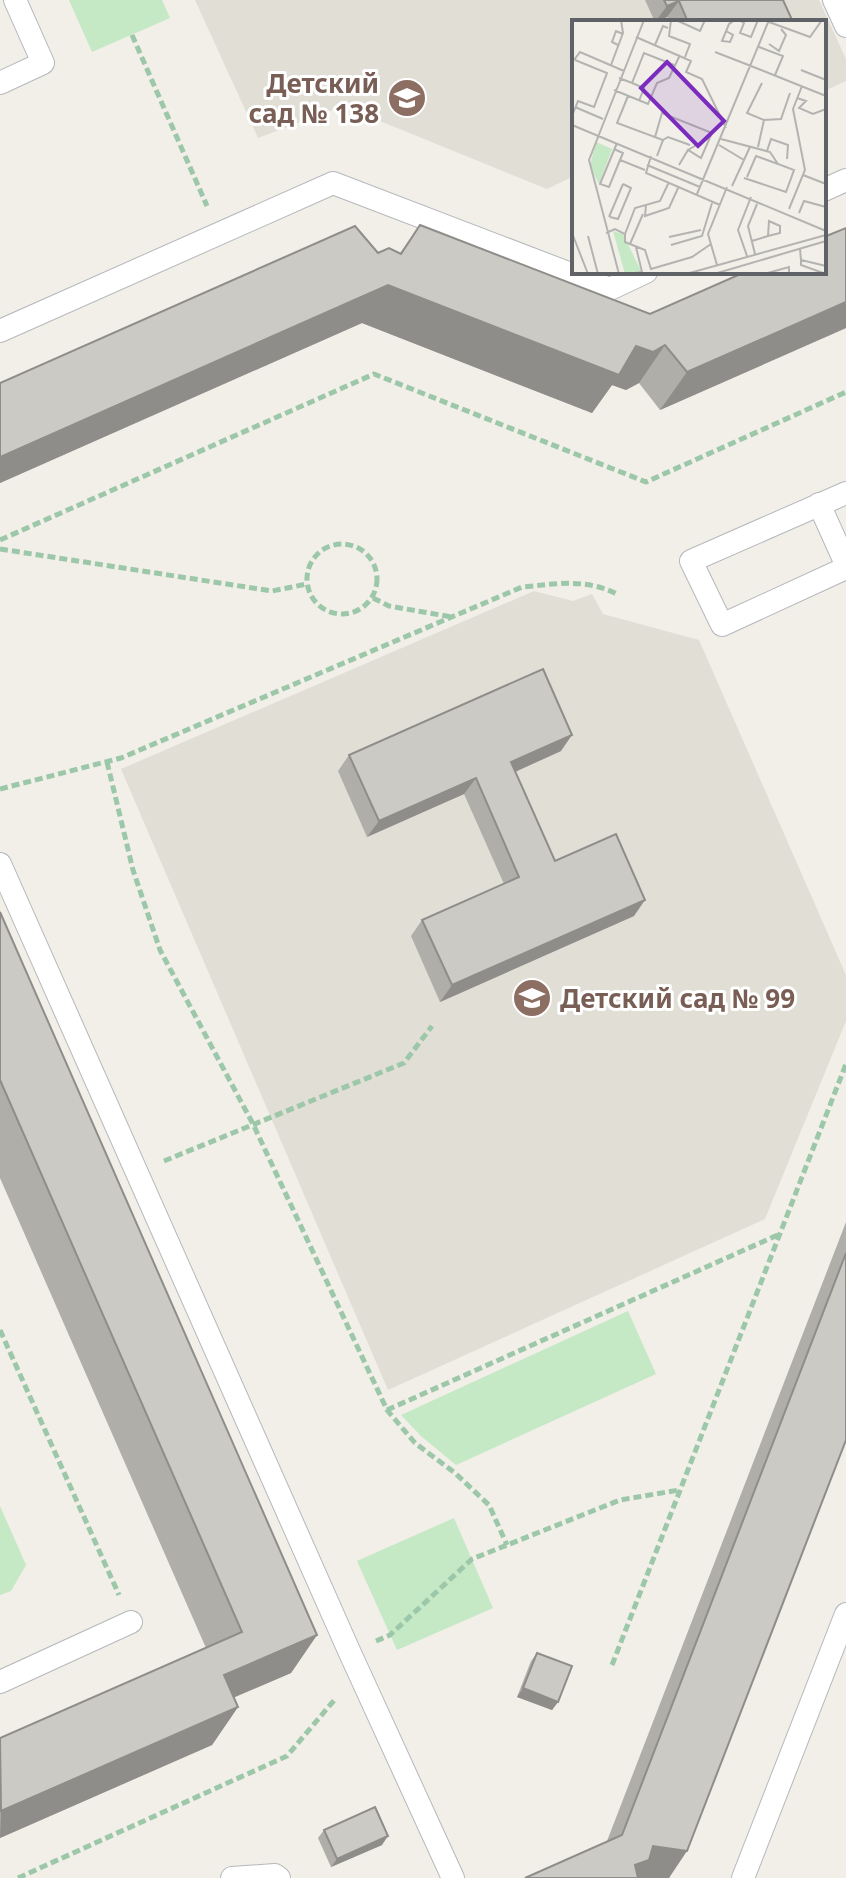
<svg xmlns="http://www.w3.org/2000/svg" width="846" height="1878" font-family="'Noto Sans',sans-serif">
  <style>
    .education { fill: #e1ded6 }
    .green { fill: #c5e8c5 }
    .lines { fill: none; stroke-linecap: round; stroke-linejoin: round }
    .service-casing { stroke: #b5b8bc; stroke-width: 24 }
    .path { stroke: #9cc7a9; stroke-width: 5; stroke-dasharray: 8 4; stroke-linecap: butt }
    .service { stroke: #fff; stroke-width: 22 }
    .wall { fill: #afaea9 }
    .shaded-wall { fill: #8f8d8a }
    .building { fill: #cccac5; stroke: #8f8d8a; stroke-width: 2 }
    .labels { text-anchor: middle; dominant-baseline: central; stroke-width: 6; stroke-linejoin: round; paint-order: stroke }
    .education-label { font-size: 26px; font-weight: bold; fill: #785e54; stroke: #fff; text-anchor: end }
    .inset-road { fill: none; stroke: #b3b3b1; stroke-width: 2 }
    .view { fill: #7b2cbf; fill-opacity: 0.15; stroke: #7b2cbf; stroke-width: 4 }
    .inset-edge { fill: none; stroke: #5f6368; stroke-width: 4 }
  </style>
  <rect width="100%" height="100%" fill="#f1efe8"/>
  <!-- education -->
  <g class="education">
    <polygon points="195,0 819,0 846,59 846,81 824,91 824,22 574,22 574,176 547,189 343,106 258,138"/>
    <polygon points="534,591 573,601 592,594 603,614 699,640 846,975 846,1021 765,1219 388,1390 121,769"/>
  </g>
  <!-- green -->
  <g class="green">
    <polygon points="69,0 162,0 170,18 92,52"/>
    <polygon points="628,1311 656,1374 456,1465 421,1436 401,1415"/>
    <polygon points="0,1506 26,1565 11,1591 0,1595"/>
    <polygon points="454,1518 493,1608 397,1650 357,1561"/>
  </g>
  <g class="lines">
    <defs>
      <g id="service">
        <polyline points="834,0 846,26"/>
        <polyline points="0,83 43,63 15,0"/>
        <polyline points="824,190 846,180"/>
        <polyline points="0,331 333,183 610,289 646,272"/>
        <polyline points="846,493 691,561 722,625 846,568"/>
        <polyline points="819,504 846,564"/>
        <polyline points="0,864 350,1653 453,1878"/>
        <polyline points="0,1682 131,1622"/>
        <polyline points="232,1878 275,1875 279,1878"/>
        <polyline points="743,1878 846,1614"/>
      </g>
    </defs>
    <!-- service casing -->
    <use href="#service" class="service-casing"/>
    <!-- path -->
    <g class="path">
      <polyline points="132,35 207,206"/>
      <polyline points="0,540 374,374 646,482 846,392"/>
      <circle cx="342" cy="579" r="35"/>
      <polyline points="0,549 272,591 307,584"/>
      <polyline points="373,598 389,606 452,617"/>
      <polyline points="107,762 133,870 160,950 253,1124 387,1410 415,1443 455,1473 489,1505 507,1545"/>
      <path d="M0,789L121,758L522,587C556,584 585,578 617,594"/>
      <polyline points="164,1161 404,1063 432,1026"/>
      <polyline points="0,1330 119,1595"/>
      <polyline points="387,1410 780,1234"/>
      <polyline points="376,1641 390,1635 472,1559 620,1500 679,1490"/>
      <polyline points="612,1665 846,1064"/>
      <polyline points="18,1878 287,1756 336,1698"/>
    </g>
    <!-- service -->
    <use href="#service" class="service"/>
  </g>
  <!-- wall -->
  <g class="wall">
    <polygon points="645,0 783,0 793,22 670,22 667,17 655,22"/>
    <polygon points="420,225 650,314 846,228 846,328 660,410 639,383 626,390 612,385 592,413 362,323 0,483 0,383 378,253 400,253"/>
    <polygon points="561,751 515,772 555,861 634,916 440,1002 411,936 422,920 504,884 464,794 367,837 338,771 349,755"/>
    <polygon points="0,912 317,1635 291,1673 234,1697 238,1707 212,1745 0,1838 0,1738 206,1648 0,1178"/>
    <polygon points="846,1222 846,1440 669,1878 607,1841"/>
    <polygon points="537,1653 558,1702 552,1710 517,1697 531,1661"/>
    <polygon points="324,1830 382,1845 331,1867 318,1838"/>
  </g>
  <!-- shaded-wall -->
  <g class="shaded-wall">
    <polygon points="679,1 667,17 655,22 667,6"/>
    <polygon points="388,285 636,346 665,345 639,383 626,390 612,385 592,413 362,323 0,483 0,457"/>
    <polygon points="846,302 846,328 660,410 687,372"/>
    <polygon points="572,735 561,751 499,779 511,762"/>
    <polygon points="476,778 464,794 367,837 379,821"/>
    <polygon points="645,900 634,916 440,1002 452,985"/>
    <polygon points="317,1635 291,1673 198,1713 224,1675"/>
    <polygon points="523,1688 558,1702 552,1710 517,1697"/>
    <polygon points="238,1707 212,1745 0,1838 1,1811"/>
    <polygon points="388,1836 382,1845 331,1867 337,1859"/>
    <polygon points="653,1846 687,1851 669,1878 626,1878 635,1865"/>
  </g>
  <!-- building -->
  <g class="building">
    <polygon points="664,0 783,0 793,22 688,22 679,1 667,6"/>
    <polygon points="420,225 650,314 745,272 824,272 824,237 846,228 846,302 687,372 665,345 653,352 636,346 619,375 388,285 0,457 0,383 355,226 378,253 389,248 401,254"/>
    <polygon points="543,669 572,735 511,762 555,861 616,834 645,900 452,985 422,920 519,877 476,778 379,821 349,755"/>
    <polygon points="0,912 317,1635 224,1675 238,1707 1,1811 0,1738 242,1632 0,1080"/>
    <polygon points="846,1253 846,1440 687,1851 653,1846 649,1860 635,1865 638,1878 525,1878 622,1835"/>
    <polygon points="537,1653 572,1666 558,1702 523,1688"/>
    <polygon points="375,1807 388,1836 337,1859 324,1830"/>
  </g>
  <!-- icons -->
  <defs>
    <symbol id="school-disc" viewBox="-11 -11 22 22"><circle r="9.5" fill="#8d6e63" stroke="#fff"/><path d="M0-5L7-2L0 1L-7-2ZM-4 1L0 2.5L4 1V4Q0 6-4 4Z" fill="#fff"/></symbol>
  </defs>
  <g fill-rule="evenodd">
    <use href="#school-disc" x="385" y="76" width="44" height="44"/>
    <use href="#school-disc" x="510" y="976" width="44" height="44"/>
  </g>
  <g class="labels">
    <!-- education labels -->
    <g class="education-label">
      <text x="379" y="83">Детский<tspan x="379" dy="30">сад № 138</tspan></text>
      <text x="560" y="998" text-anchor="start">Детский сад № 99</text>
    </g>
  </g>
  <!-- overview -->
  <g transform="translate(572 20)">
    <rect width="254" height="254" fill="#f1efe8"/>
    <path d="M24,122L40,129L27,164L18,146ZM41,211L51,214L69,251L53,254Z" fill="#c5e8c5"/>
    <path class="inset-road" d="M99,0L97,16L118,24L113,37M104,0L128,11L133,0M167,0L172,3L168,13L179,17L186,0M197,2L238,17L250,0M154,11L161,15L158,22L150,21L157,4L163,0M64,17L119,41L114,52L130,59L154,108M197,24L207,31L214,15L209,9M46,25L40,22L44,11L51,14M83,25L91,6L96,8M187,27L211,36L203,55M143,32L179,46M2,40L8,32L52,51M39,45L51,13L49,0M179,46L254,76M229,50L254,60M47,58L60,63L72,33L102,45M60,63L72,68L67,81M190,63L175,93L192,100L209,99L218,73M42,70L76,84L85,63L97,58L108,35M56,76L45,103L91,120L85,136M225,78L234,81L227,88L241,94L254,89M3,87L31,99M0,96L6,81L22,87L35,53L3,40M0,105L254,211M83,117L90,93L140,113L129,138L116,130L107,145M149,119L198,132L206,144L222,150L214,172L172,158M91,120L96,117L118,125M45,123L28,164L37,167L48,140M147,125L172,140M186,127L192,100M42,129L51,133L48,140L73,150M116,130L138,117M195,131L199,119L216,125L215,139M79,136L74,153L148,185M75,145L128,167M231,155L254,164M175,157L184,136L206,144M160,166L178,127M125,174L197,0M74,185L73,196L97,188L107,166M217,189L233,150L221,89L230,66M227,193L232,181L254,187M37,197L51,164M38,197L46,199L59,168L51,164M0,213L16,254M34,213L43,209L53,214V222L73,230L79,249L120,237L139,224M53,214L63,188L88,181L97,162M16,216L26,254M97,217L129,210M180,221L196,216L208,213V206L197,201L196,216M58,224L71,194M99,225L130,216L140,183M228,229L229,240L254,246M183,234L176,206L185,184M175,236L166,210L179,177M229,240V245L254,254M145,245L136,214L155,167M47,254L17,140L72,0M55,254L70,252L64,227M114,254L254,215M142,254L254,221M192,254L217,247V254"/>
    <path class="view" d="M95,42L152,101L126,126L69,68Z"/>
    <rect width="254" height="254" class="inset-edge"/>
  </g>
</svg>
